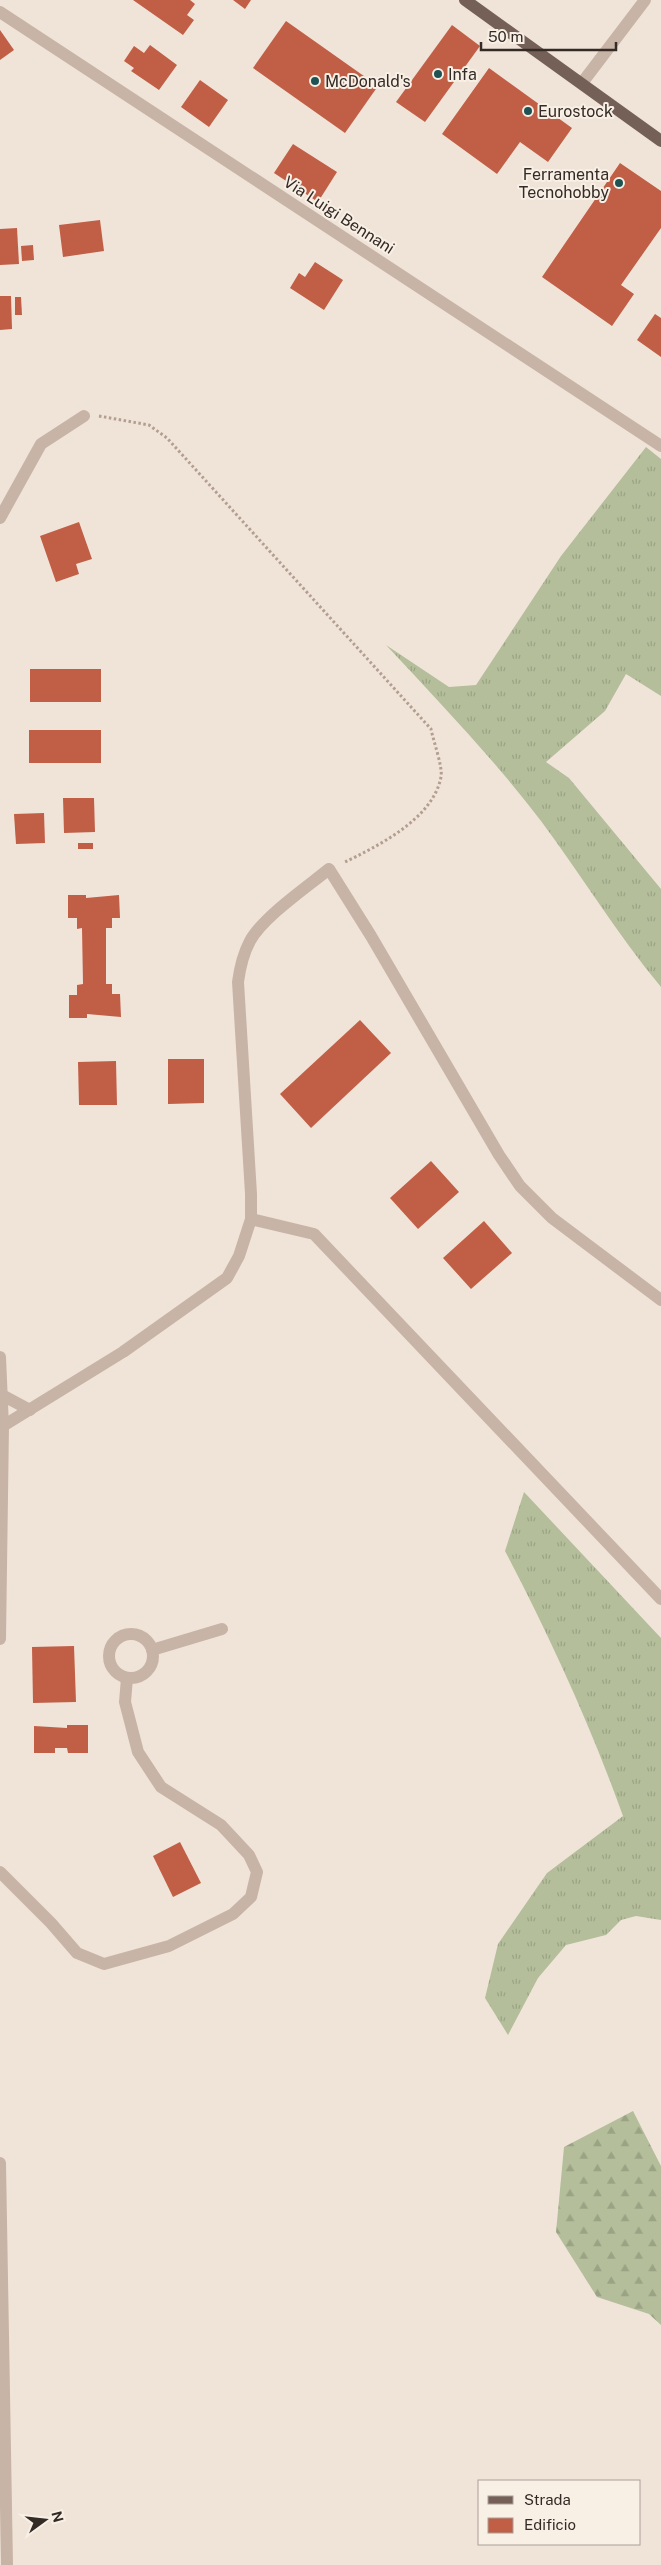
<svg xmlns="http://www.w3.org/2000/svg" width="661" height="2565" font-family="'Public Sans',sans-serif">
  <style>
    .grass { fill: url(#grass-tufts) }
    .forest { fill: url(#forest-firs) }
    .building { fill: #c15e46 }
    .lines { fill: none; stroke-linecap: round; stroke-linejoin: round }
    .path { stroke: #b39e90; stroke-width: 3; stroke-dasharray: 2.5 2.5; stroke-linecap: butt }
    .minor { stroke: #c8b4a6; stroke-width: 12 }
    .major { stroke: #756058; stroke-width: 12 }
    .poi-dot { fill: #1e5253; stroke: #f8efe5; stroke-width: 2 }
    .labels { text-anchor: middle; dominant-baseline: central; stroke-width: 4; stroke-linejoin: round; paint-order: stroke }
    .poi-label { font-size: 16px; fill: #342a26; stroke: #f8efe5; text-anchor: start }
    .street-label { font-size: 16px; fill: #342a26; stroke: #f8efe5 }
  </style>
  <defs>
    <pattern id="grass-tufts" width="24" height="20" patternUnits="userSpaceOnUse" patternTransform="scale(1.25)"><rect width="24" height="20" fill="#b4be9a"/><path d="M3 7l-1-3M5 7V3M7 7l1-3M15 17l-1-3M17 17v-4M19 17l1-3" fill="none" stroke="#9ba385"/></pattern>
    <pattern id="forest-firs" width="22" height="20" patternUnits="userSpaceOnUse" patternTransform="scale(1.25)"><rect width="22" height="20" fill="#b4be9a"/><path d="M5 1l3.5 6h-7zM16 11l3.5 6h-7z" fill="#9ba385"/></pattern>
  </defs>
  <rect width="100%" height="100%" fill="#f0e4d9"/>
  <!-- grass -->
  <g class="grass">
    <path d="M646,447L661,459V696L626,674L605,711L546,762L569,778L661,889V987C617,934 582,876 541,821C494,759 439,702 386,645L449,687L476,685L561,556Z"/>
    <path d="M524,1492L661,1638V1920L636,1916L621,1920L606,1935L566,1945L538,1978L508,2035L485,1998L498,1944L547,1873L623,1816C590,1724 550,1637 505,1551Z"/>
  </g>
  <!-- forest -->
  <polygon class="forest" points="633,2111 661,2166 661,2325 649,2314 597,2297 556,2232 564,2147"/>
  <!-- building -->
  <g class="building">
    <polygon points="133,0 190,0 195,4 187,15 194,20 183,35"/>
    <polygon points="233,0 251,0 245,9"/>
    <polygon points="286,21 378,86 345,133 253,68"/>
    <polygon points="452,25 480,46 425,122 396,102"/>
    <polygon points="0,30 14,50 0,60"/>
    <polygon points="150,45 177,65 159,90 131,71 134,68 124,61 134,46 144,53"/>
    <polygon points="489,68 572,128 548,162 520,142 497,174 442,134"/>
    <polygon points="200,80 228,100 209,127 181,107"/>
    <polygon points="293,144 337,172 318,202 274,173"/>
    <polygon points="620,163 661,191 661,228 621,285 634,294 612,326 542,277"/>
    <polygon points="100,220 104,251 63,257 59,225"/>
    <polygon points="17,228 19,264 0,265 0,229"/>
    <polygon points="33,245 34,260 22,261 21,246"/>
    <polygon points="315,262 343,280 324,310 290,288 299,273 305,277"/>
    <polygon points="0,296 11,296 12,329 0,330"/>
    <polygon points="15,297 21,297 22,315 15,315"/>
    <polygon points="655,314 661,318 661,357 637,340"/>
    <polygon points="79,522 92,559 76,564 79,574 56,582 40,536"/>
    <rect x="30" y="669" width="71" height="33"/>
    <rect x="29" y="730" width="72" height="33"/>
    <polygon points="63,798 94,798 95,832 64,833"/>
    <polygon points="44,813 45,843 16,844 14,814"/>
    <rect x="78" y="843" width="15" height="6"/>
    <polygon points="68,895 86,895 86,898 119,895 120,918 112,918 112,928 106,928 106,984 112,984 112,994 120,994 121,1017 87,1014 87,1018 69,1018 69,995 77,995 77,985 83,984 82,928 77,929 77,918 68,918"/>
    <polygon points="360,1020 391,1053 311,1128 280,1094"/>
    <polygon points="168,1059 204,1059 204,1103 168,1104"/>
    <polygon points="116,1061 117,1105 79,1105 78,1062"/>
    <polygon points="431,1161 459,1192 418,1229 390,1198"/>
    <polygon points="484,1221 512,1253 471,1289 443,1258"/>
    <polygon points="74,1646 76,1702 33,1703 32,1647"/>
    <polygon points="67,1725 88,1725 88,1753 68,1753 67,1748 55,1748 55,1753 34,1753 34,1726 67,1728"/>
    <polygon points="180,1842 201,1883 173,1897 153,1856"/>
  </g>
  <g class="lines">
    <!-- path -->
    <path class="path" d="M99,416L149,425L167,438L431,729C433,740 443,767 441,777C433,819 378,846 343,863"/>
    <!-- minor -->
    <g class="minor">
      <polyline points="0,12 661,446"/>
      <polyline points="582,83 645,0"/>
      <polyline points="0,518 41,444 84,416"/>
      <polyline points="251,1219 314,1234 661,1599"/>
      <polyline points="0,1357 3,1426 0,1639"/>
      <polyline points="2,1395 30,1410"/>
      <path d="M3,1426L123,1352L227,1278L239,1256L251,1219V1194L238,982C240,967 243,954 250,941C263,917 307,887 329,869L371,936L499,1155L520,1186L552,1218L661,1300"/>
      <circle cx="131" cy="1656" r="22"/>
      <polyline points="152,1650 222,1629"/>
      <polyline points="0,1872 51,1923 77,1953 104,1964 169,1946 233,1914 251,1897 257,1872 249,1855 221,1825 161,1787 138,1752 125,1702 127,1678"/>
      <polyline points="0,2163 7,2565"/>
    </g>
    <!-- major -->
    <polyline class="major" points="465,0 661,141"/>
  </g>
  <!-- markers -->
  <g class="poi-dot">
    <circle cx="438" cy="74" r="5"/>
    <circle cx="315" cy="81" r="5"/>
    <circle cx="528" cy="111" r="5"/>
    <circle cx="619" cy="183" r="5"/>
  </g>
  <g class="labels">
    <!-- poi labels -->
    <g class="poi-label">
      <text x="448" y="74">Infa</text>
      <text x="325" y="81">McDonald's</text>
      <text x="538" y="111">Eurostock</text>
      <text x="609" y="174" text-anchor="end">Ferramenta<tspan x="609" dy="18">Tecnohobby</tspan></text>
    </g>
    <!-- street labels -->
    <g class="street-label">
      <text transform="translate(339 215) rotate(33)">Via Luigi Bennani</text>
    </g>
  </g>
  <!-- legend -->
  <rect x="478" y="2480" width="162" height="65" fill="#f8efe5" stroke="#aaa099"/>
  <rect x="488" y="2496" width="25" height="8" fill="#756058" stroke="#aaa099"/>
  <text x="524" y="2505" font-size="15" fill="#342a26">Strada</text>
  <rect x="488" y="2518" width="25" height="15" fill="#c15e46" stroke="#aaa099"/>
  <text x="524" y="2530" font-size="15" fill="#342a26">Edificio</text>
  <!-- north arrow -->
  <g transform="translate(45 2520) rotate(75)" stroke="#f8efe5" stroke-width="4" paint-order="stroke">
  <path d="M0-4L9 19L0 12L-9 19Z" fill="#342a26"/>
  <text y="-8" font-size="14" font-weight="bold" text-anchor="middle" fill="#342a26">N</text>
  </g>
  <!-- scale -->
  <path d="M481 42v8h135v-8" fill="none" stroke="#342a26" stroke-width="2.5"/>
  <text x="488" y="42" font-size="15" fill="#342a26" stroke="#f8efe5" stroke-width="4" paint-order="stroke">50 m</text>
</svg>
